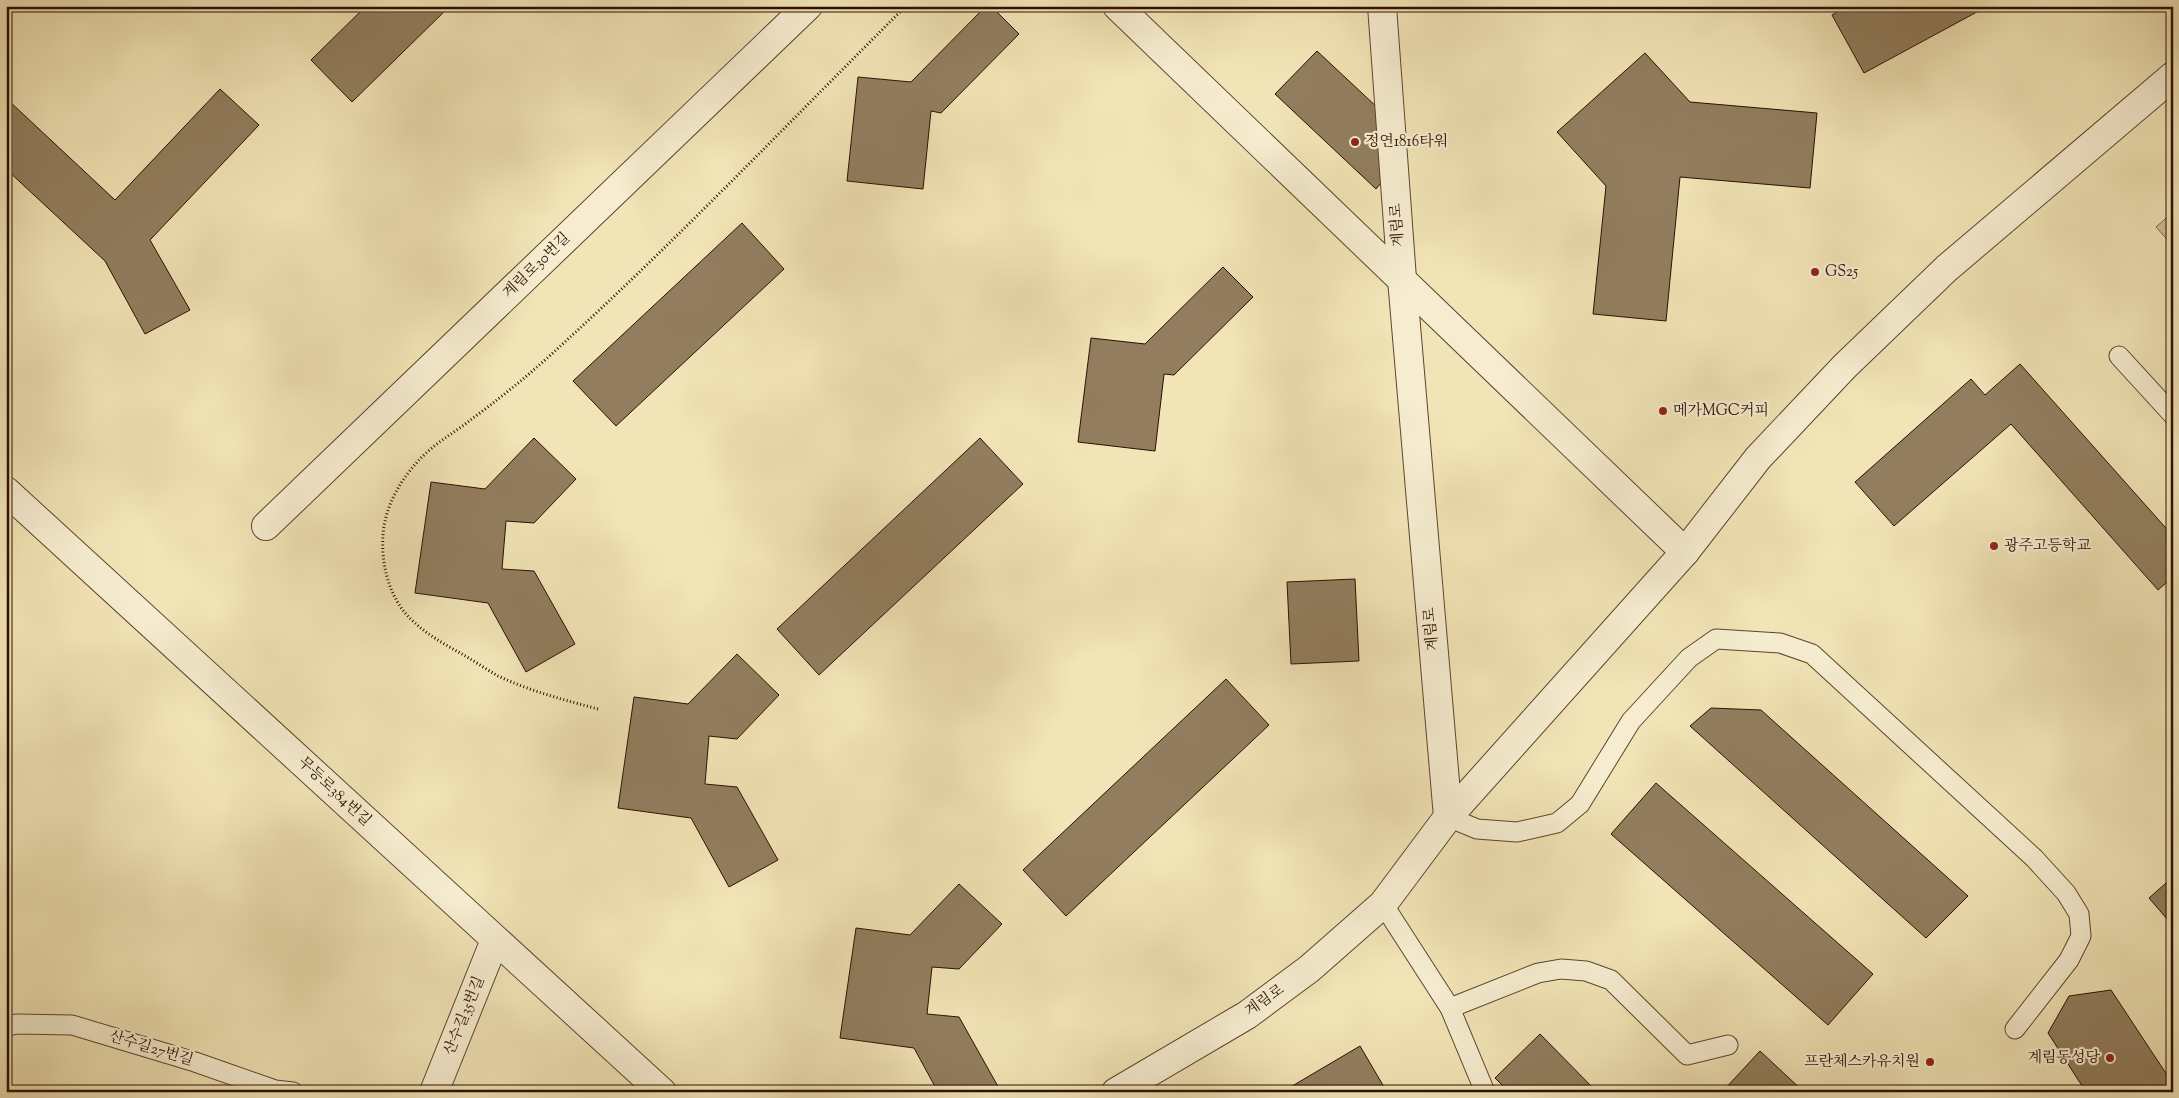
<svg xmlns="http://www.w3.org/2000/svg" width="2179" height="1098" font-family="'Sorts Mill Goudy','Noto Serif KR',serif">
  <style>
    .pitch { fill: #d0c097; stroke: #7e684c }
    .building { fill: #927e5f; stroke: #2c0f00 }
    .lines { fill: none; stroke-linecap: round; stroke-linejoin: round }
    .service-casing { stroke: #5d442e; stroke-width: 21 }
    .minor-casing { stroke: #5d442e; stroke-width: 30 }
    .path { stroke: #2c0f00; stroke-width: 3; stroke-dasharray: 1 2.5; stroke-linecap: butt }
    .service { stroke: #f6edd0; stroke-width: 19 }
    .minor { stroke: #f6edd0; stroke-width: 28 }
    .poi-dot { fill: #8f2418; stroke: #f6edd0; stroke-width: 2 }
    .labels { text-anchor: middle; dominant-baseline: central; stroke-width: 4.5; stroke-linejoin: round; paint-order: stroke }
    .poi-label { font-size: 15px; fill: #2c0f00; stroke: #f6edd0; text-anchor: start }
    .street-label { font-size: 15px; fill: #2c0f00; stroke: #f6edd0 }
  </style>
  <rect width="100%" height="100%" fill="#f1e4b6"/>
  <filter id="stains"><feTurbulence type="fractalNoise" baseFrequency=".004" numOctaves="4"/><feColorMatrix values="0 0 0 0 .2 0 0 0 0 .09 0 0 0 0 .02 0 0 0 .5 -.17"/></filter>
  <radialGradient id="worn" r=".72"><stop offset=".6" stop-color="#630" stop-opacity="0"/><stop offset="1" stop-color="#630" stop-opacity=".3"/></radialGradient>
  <!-- pitch -->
  <polygon class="pitch" points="2173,212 2173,246 2156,227"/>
  <!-- building -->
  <g class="building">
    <polygon points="366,6 450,6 352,102 311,60"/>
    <polygon points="986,6 991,6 1019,34 941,113 931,111 923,189 847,181 858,77 911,82"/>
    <polygon points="1848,6 1988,6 1864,73 1832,15"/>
    <polygon points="1317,51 1379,109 1388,175 1376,189 1275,94"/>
    <polygon points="1645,53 1690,102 1817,113 1810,188 1680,177 1666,321 1593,314 1606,186 1557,132"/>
    <polygon points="220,89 259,125 150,240 190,310 145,334 105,261 6,169 6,102 8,100 115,200"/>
    <polygon points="742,223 784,269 616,426 573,381"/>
    <polygon points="1223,267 1253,297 1174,375 1164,374 1155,451 1078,442 1091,338 1145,344"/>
    <polygon points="2020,364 2173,536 2173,577 2158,590 2011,424 1894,526 1855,482 1971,379 1985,395"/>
    <polygon points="534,438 576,479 534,523 506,521 502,569 534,571 575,644 526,672 488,603 415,593 431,482 485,489"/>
    <polygon points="980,438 1023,484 819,675 777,629"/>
    <polygon points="1355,579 1359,661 1291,664 1287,582"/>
    <polygon points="737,654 779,695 737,739 709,736 705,784 737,787 778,860 729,887 691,818 618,808 634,697 688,704"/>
    <polygon points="1226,679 1269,725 1066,916 1023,870"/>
    <polygon points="1711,708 1761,710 1968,896 1926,938 1690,726"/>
    <polygon points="1656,783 1873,974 1828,1025 1611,834"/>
    <polygon points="2173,877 2173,926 2149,898"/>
    <polygon points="959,884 1002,924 959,969 932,967 927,1014 959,1017 1000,1090 996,1092 938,1092 914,1048 840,1038 856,928 910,935"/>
    <polygon points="2111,990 2173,1084 2173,1092 2086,1092 2048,1033 2069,996"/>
    <polygon points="1540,1034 1597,1092 1509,1092 1495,1078"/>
    <polygon points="1360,1046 1387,1092 1282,1092"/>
    <polygon points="1760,1051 1804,1092 1722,1092"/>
  </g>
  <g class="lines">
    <defs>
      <g id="service">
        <polyline points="2119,356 2173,415"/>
        <polyline points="1448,817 1477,829 1517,832 1557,823 1580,804 1631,721 1689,658 1716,639 1780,643 1812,654 2034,858 2066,893 2079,914 2081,936 2069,960 2015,1029"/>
        <polyline points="1383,904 1450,1008 1485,1092"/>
        <polyline points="1450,1008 1538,973 1561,969 1586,971 1611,980 1687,1055 1728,1045"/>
        <polyline points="6,1027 16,1024 72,1025 195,1062 275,1090 293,1092"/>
      </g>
      <g id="minor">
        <polyline points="1117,6 1685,552"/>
        <polyline points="6,491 662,1092"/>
        <polyline points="266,526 808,6"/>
        <polyline points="1448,817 1685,552 1758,458 1845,366 1947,268 2173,76"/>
        <polyline points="434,1092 495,940"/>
        <polyline points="1116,1092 1247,1015 1309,969 1383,904 1448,817 1402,279 1382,6"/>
      </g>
    </defs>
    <!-- service casing -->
    <use href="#service" class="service-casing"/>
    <!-- minor casing -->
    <use href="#minor" class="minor-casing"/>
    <!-- path -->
    <path class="path" d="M598,709C564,700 530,691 498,676C486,669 474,661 462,654C442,643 421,631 406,614C388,593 381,562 383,535C385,505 402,477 423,456C438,441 457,431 473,418C506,394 537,368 567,340C684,233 793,118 906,6"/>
    <!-- service -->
    <use href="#service" class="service"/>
    <!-- minor -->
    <use href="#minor" class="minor"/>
  </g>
  <!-- markers -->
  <g class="poi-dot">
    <circle cx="1355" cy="142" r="5"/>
    <circle cx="1815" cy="272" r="5"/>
    <circle cx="1663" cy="411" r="5"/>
    <circle cx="1994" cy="546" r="5"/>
    <circle cx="2110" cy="1058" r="5"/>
    <circle cx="1930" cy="1062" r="5"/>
  </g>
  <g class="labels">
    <!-- poi labels -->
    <g class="poi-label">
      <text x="1365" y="142">정연1816타워</text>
      <text x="1825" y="272">GS25</text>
      <text x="1673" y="411">메가MGC커피</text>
      <text x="2004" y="546">광주고등학교</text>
      <text x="2100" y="1058" text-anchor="end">계림동성당</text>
      <text x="1920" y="1062" text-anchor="end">프란체스카유치원</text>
    </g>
    <!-- street labels -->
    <g class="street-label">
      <text transform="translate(1398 225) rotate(-94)">계림로</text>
      <text transform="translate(537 266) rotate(-44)">계림로30번길</text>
      <text transform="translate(1432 629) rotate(-95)">계림로</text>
      <text transform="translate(334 792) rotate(43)">무등로384번길</text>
      <text transform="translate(1265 1001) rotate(-35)">계림로</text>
      <text transform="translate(465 1016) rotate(-68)">산수길35번길</text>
      <text transform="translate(151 1049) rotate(17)">산수길27번길</text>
    </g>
  </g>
  <!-- margin -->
  <rect width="2179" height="1098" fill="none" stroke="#f1e4b6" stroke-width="25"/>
  <rect x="8" y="8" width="2164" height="1083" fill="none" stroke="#2c0f00" stroke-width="2.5"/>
  <rect x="12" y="12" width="2154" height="1073" fill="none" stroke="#2c0f00"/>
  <rect width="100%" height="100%" filter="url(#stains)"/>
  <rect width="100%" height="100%" fill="url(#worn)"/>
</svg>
